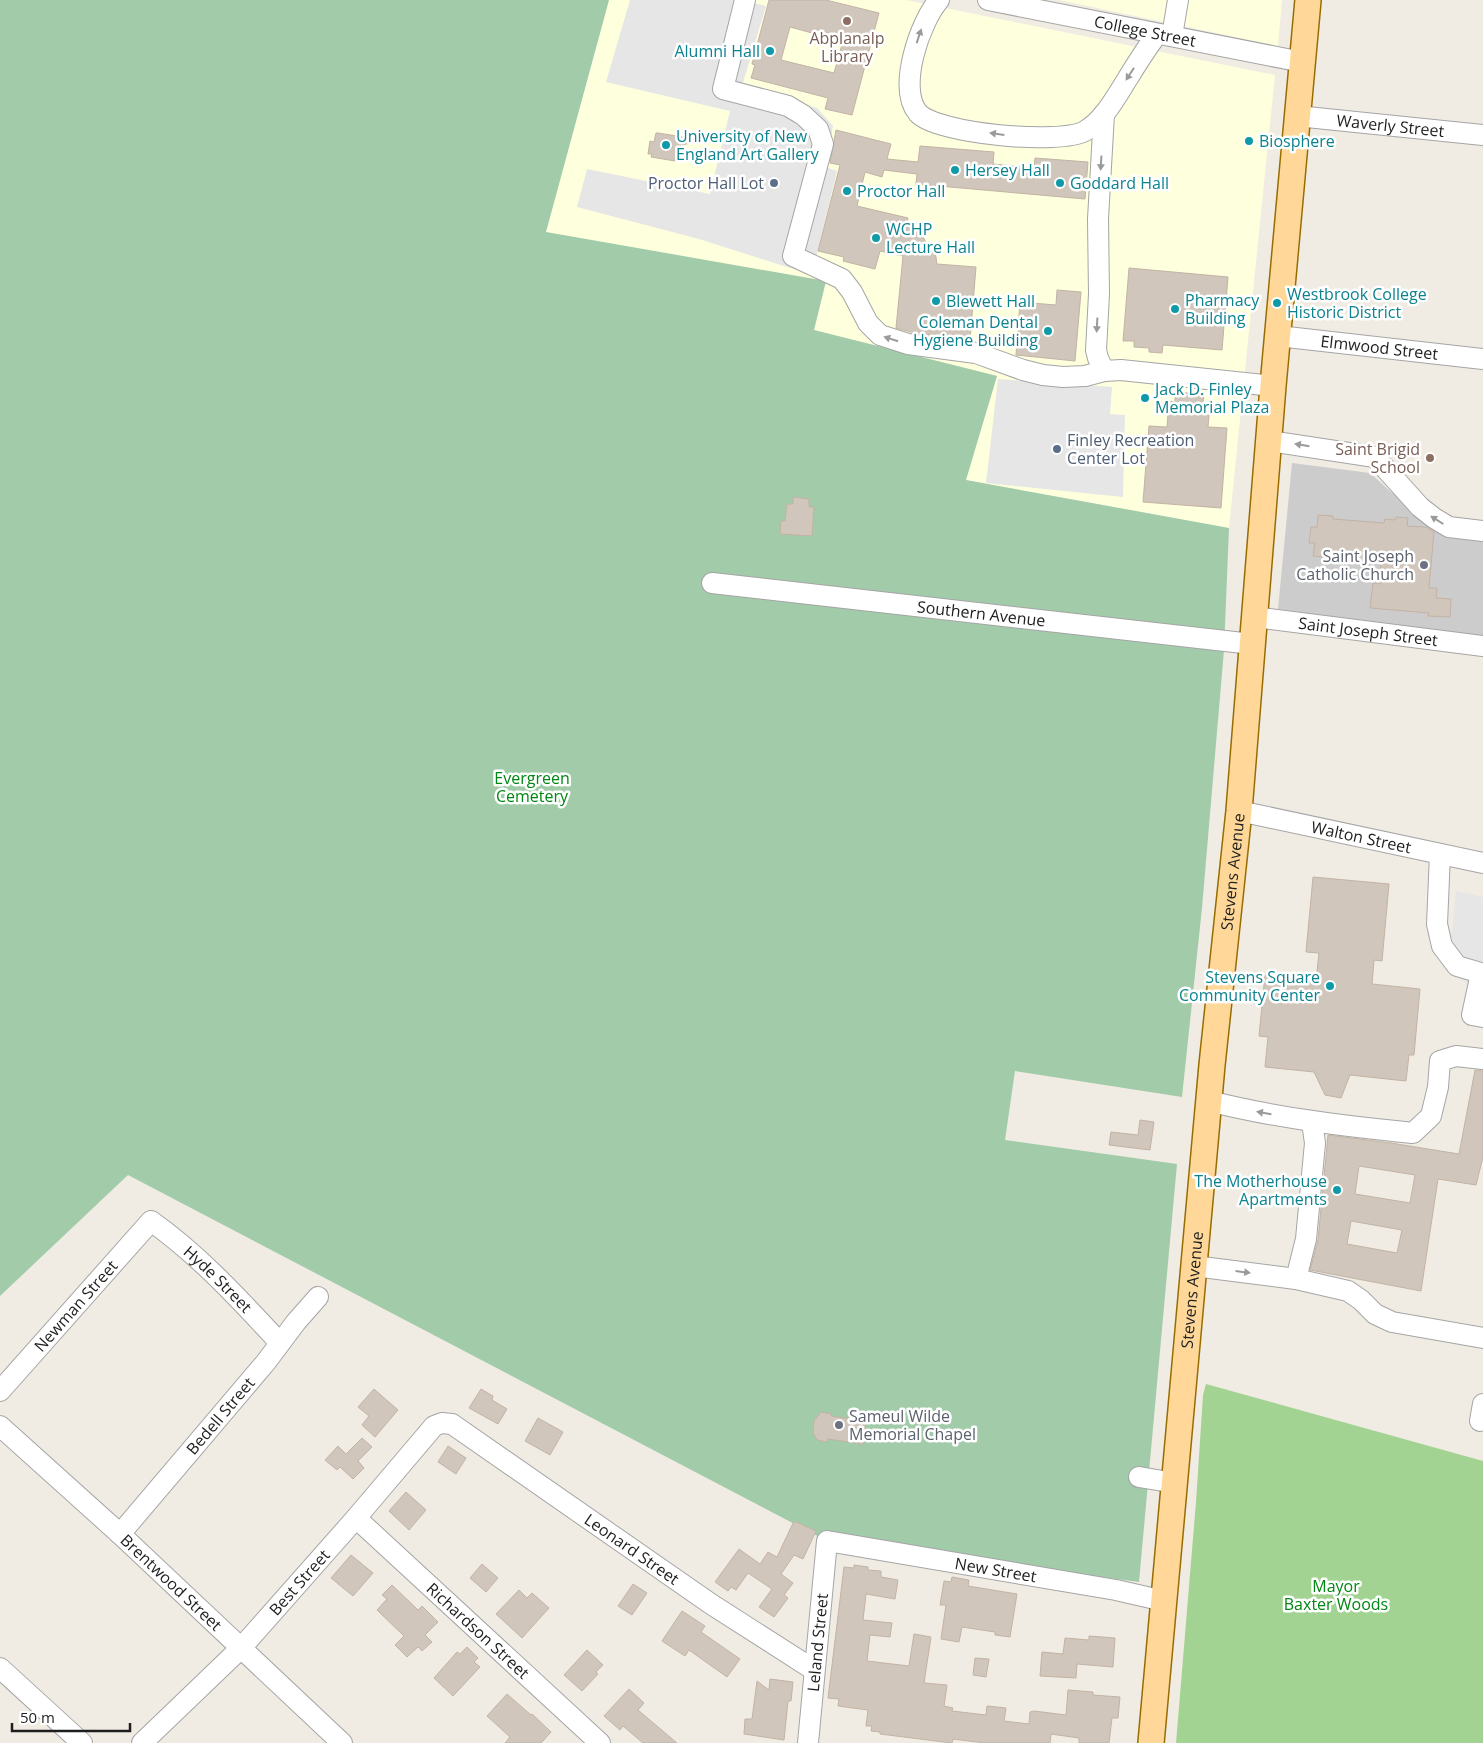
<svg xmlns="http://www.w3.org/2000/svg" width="1483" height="1743" font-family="'Open Sans',sans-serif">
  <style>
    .education { fill: #fdffdd }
    .religious { fill: #ccc }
    .forest { fill: #a3d393 }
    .cemetery { fill: #a2cbaa }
    .parking { fill: #e6e6e6 }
    .building { fill: #d0c6bb; stroke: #c3b3a4; fill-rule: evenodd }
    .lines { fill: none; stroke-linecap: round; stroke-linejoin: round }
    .minor-casing { stroke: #a5a5a5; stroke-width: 22 }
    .major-casing { stroke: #986d00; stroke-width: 28 }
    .minor { stroke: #fff; stroke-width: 20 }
    .major { stroke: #ffd899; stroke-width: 25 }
    .oneway { fill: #9a9a9a }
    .education-dot { fill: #8d6e63; stroke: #fff; stroke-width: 2 }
    .culture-dot { fill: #0f9aa8; stroke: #fff; stroke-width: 2 }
    .service-dot { fill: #5c6f8a; stroke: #fff; stroke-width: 2 }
    .worship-dot { fill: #6b7280; stroke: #fff; stroke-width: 2 }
    .labels { text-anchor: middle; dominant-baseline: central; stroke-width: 5; stroke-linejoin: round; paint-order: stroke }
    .street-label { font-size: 16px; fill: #1e1e1e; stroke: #fff }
    .education-label { font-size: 16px; fill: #785e54; stroke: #fff }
    .culture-label { font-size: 16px; fill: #0d838f; stroke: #fff; text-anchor: start }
    .service-label { font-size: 16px; fill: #4e5e75; stroke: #fff; text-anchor: end }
    .worship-label { font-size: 16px; fill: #5b616d; stroke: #fff; text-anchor: end }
    .park-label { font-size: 16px; fill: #018713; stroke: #fff }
  </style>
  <rect width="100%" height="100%" fill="#f0ece3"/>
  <!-- education -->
  <g class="education">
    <polygon points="609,0 906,0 1275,75 1229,528 965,480 997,376 814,330 826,282 545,232"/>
    <polygon points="1059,0 1282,0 1278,46"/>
  </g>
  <!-- religious -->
  <polygon class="religious" points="1292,463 1370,473 1391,492 1436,526 1483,530 1483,638 1278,609"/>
  <!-- forest -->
  <polygon class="forest" points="1206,1384 1483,1461 1483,1743 1176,1743 1196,1502 1203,1395"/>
  <!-- cemetery -->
  <polygon class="cemetery" points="0,0 609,0 546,232 826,281 814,330 997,376 966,480 1229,528 1224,650 1202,908 1182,1097 1015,1071 1005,1140 1177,1164 1139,1582 827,1541 128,1175 0,1296"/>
  <!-- parking -->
  <g class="parking">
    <polygon points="630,0 750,0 750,2 766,6 742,86 817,108 833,126 825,167 837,171 812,275 699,239 577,207 587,169 710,194 730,111 606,82"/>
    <polygon points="998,379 1112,387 1110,414 1125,415 1123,497 986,483"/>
    <polygon points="1456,891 1483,897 1483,1022 1469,984 1448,972"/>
  </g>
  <!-- building -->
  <g class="building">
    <path d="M769,0H826L879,13L852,115L825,109L828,98L751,78L755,65L752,64ZM790,27L812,33L813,29L844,37L834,73L781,60Z"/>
    <polygon points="836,130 891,144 887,159 918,162 920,146 994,152 993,164 1034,168 1035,158 1088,162 1085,199 916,184 917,174 884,170 882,177 865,172 857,206 908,218 907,225 922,235 930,250 935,251 937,264 976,267 970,340 911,332 896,328 903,256 880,251 875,269 843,261 844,257 818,251 840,165 830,163"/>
    <polygon points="656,133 658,133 702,140 678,146 675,161 651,157 652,154 648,154 650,141 654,142"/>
    <polygon points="1129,268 1228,277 1222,350 1163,345 1162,353 1149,352 1149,348 1134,347 1134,341 1123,341"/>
    <polygon points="1057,290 1081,292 1075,361 1016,355 1020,302 1056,305"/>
    <polygon points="1175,392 1204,394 1203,403 1210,404 1208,427 1227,428 1221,508 1143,502 1149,426 1167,427 1169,401 1175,402"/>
    <polygon points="793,497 809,499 809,507 814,507 812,536 780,534 781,521 785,521 787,504 793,504"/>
    <polygon points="1318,515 1333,516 1333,519 1384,523 1385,519 1395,520 1396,517 1408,518 1407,526 1426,527 1434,532 1429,588 1437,588 1436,598 1451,599 1450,617 1428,616 1429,613 1370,608 1373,583 1380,584 1381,557 1333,553 1333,558 1313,556 1315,543 1309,543 1311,527 1317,527"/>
    <polygon points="1313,877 1389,884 1382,961 1374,960 1372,984 1420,989 1414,1055 1409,1055 1406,1081 1350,1075 1341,1098 1325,1095 1314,1072 1265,1067 1268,1037 1259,1036 1265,975 1316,980 1319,953 1306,952"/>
    <path d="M1475,1070L1483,1071V1157L1476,1185L1438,1179L1421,1291L1310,1270L1318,1240L1328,1135L1391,1143L1459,1154ZM1359,1166L1415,1175L1410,1203L1355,1194ZM1351,1221L1402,1230L1397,1253L1347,1244Z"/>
    <polygon points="1140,1120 1154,1122 1150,1150 1109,1145 1111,1132 1138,1135"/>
    <polygon points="374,1389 398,1410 375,1437 362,1425 369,1416 358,1407"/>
    <polygon points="481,1389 493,1396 492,1400 507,1409 498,1424 469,1408"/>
    <polygon points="821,1412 832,1414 831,1416 866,1421 863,1444 828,1439 827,1442 817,1440 813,1433 814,1421"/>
    <polygon points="538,1418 563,1432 550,1455 525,1441"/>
    <polygon points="362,1438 372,1447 358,1461 364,1468 353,1479 340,1467 337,1470 325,1460 338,1446 346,1454"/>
    <polygon points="448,1446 466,1458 456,1474 438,1462"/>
    <polygon points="406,1492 426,1510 409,1530 389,1511"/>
    <polygon points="794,1521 816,1531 803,1559 794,1555 781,1574 793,1583 784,1595 788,1598 774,1617 759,1607 772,1589 748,1573 736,1590 731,1587 728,1591 715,1582 739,1549 760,1564 768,1552 777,1557"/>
    <polygon points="351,1555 373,1573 353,1596 331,1578"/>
    <polygon points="482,1564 498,1578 486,1592 470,1578"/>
    <polygon points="854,1565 868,1567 868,1570 881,1571 881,1577 898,1580 895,1599 866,1594 863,1620 892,1623 890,1637 870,1635 867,1661 909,1666 914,1634 931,1637 924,1683 947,1685 944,1706 953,1708 952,1711 986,1715 987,1706 1006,1708 1004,1721 1029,1724 1030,1712 1034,1711 1066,1715 1068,1690 1093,1692 1093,1695 1120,1697 1118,1718 1112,1718 1109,1743 1079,1743 1079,1738 1051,1734 1050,1743 985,1743 953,1739 952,1743 880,1734 880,1732 871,1731 872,1726 866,1726 868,1710 838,1706 839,1699 828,1698 844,1567 854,1568"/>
    <polygon points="952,1577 969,1580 968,1586 1017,1594 1010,1637 995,1635 995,1632 962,1627 959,1642 941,1639 946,1605 940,1605 944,1581 951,1582"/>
    <polygon points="633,1584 647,1593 632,1615 618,1606"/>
    <polygon points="392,1585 418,1610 422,1606 438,1622 425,1635 432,1642 422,1651 418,1647 407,1657 395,1645 404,1636 377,1610 387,1599 382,1595"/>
    <polygon points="519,1590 527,1598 532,1593 549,1608 522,1638 496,1614"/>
    <polygon points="682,1611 705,1626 701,1632 740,1659 727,1677 689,1650 685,1656 662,1641"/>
    <polygon points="1089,1636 1115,1638 1113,1667 1077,1664 1076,1678 1040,1676 1042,1652 1063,1654 1065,1638 1089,1640"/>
    <polygon points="467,1647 478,1658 474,1662 480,1667 453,1696 434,1678 457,1652 460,1654"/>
    <polygon points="587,1650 603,1665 596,1672 598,1674 582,1691 564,1675"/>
    <polygon points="975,1658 989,1659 986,1677 973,1675"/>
    <polygon points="770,1679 793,1682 791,1701 788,1701 784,1740 744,1734 745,1719 752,1719 757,1681 769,1690"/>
    <polygon points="629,1689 644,1703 638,1710 677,1743 643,1743 623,1726 620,1730 604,1716"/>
    <polygon points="507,1694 531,1715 532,1714 551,1732 541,1743 505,1743 510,1737 487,1716"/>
  </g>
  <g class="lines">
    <defs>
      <g id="minor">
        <polyline points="745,0 723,89 788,106 803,115 818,129 823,144 793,256 842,279 852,292 868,323 880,335 908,344 976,353 1023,370 1043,375 1063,377 1085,376 1104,371 1121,370 1273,386"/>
        <path d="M939,0C920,22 897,88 918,113C937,134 1060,145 1085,131C1104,120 1116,97 1128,78C1137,63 1147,48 1157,34"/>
        <path id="s1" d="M988,0L1302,62"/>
        <polyline points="1172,36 1178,0"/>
        <path id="s2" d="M1297,116L1483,135"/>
        <path id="s3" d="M1278,336L1483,359"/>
        <polyline points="1104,371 1098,358 1096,350 1099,294 1098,219 1104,114"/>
        <polyline points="1269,441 1375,457 1420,507 1434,518 1449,527 1483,531"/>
        <path id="s4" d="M712,583L1252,644"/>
        <path id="s5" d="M1254,617L1483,646"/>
        <path id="s6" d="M1239,811L1483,863"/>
        <polyline points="1440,854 1437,924 1442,946 1457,966 1481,973 1472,1015 1483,1017"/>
        <path d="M1209,1101C1276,1118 1345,1126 1413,1133L1431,1116L1438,1087L1440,1061L1456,1056L1483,1059"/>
        <polyline points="1194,1266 1296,1279 1348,1291 1361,1300 1375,1314 1392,1322 1483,1338"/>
        <polyline points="1296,1279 1306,1239 1315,1143 1312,1122"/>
        <path id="s7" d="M0,1391L151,1221C199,1255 240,1300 280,1343"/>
        <polyline points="1480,1421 1483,1404"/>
        <path id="s8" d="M0,1426L120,1534L342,1743"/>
        <polyline points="1139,1477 1175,1483"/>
        <path id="s9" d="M356,1518L600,1743"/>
        <path id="s10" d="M120,1534L266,1362L296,1322L318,1297"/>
        <polyline points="0,1668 82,1743"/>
        <path id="s11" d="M142,1743L241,1648L356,1518L434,1426L442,1423L452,1424L711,1604L814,1670"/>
        <path id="s12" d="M808,1743L827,1541L1116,1590L1164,1601"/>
      </g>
      <g id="major">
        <path id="s13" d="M1151,1743L1212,1065L1239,811L1273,386L1308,0"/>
      </g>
    </defs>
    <!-- minor casing -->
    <use href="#minor" class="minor-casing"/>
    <!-- major casing -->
    <use href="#major" class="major-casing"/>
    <!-- minor -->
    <use href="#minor" class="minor"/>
    <!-- major -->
    <use href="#major" class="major"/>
  </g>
  <!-- one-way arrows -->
  <defs><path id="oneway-solid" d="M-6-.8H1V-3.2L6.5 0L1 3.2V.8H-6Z" transform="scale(1.25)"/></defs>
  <g class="oneway">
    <use href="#oneway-solid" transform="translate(919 36) rotate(-72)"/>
    <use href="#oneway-solid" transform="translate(1130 74) rotate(123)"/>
    <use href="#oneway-solid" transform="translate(997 134) rotate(-172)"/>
    <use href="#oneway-solid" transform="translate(1101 163) rotate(93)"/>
    <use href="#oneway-solid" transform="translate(1097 325) rotate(93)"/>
    <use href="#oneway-solid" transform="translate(891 339) rotate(-162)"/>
    <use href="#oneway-solid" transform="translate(1302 445) rotate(-171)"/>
    <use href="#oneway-solid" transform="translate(1437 520) rotate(-148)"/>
    <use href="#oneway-solid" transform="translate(1264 1113) rotate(-170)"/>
    <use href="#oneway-solid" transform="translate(1243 1272) rotate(7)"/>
  </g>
  <!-- markers -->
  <g class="education-dot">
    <circle cx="847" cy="21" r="5"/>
    <circle cx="1430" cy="458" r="5"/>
  </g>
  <g class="culture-dot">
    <circle cx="770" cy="51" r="5"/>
    <circle cx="1249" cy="141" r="5"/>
    <circle cx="666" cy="145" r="5"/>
    <circle cx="955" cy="170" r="5"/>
    <circle cx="1060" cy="183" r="5"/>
    <circle cx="847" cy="191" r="5"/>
    <circle cx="876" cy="238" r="5"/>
    <circle cx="936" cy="301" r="5"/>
    <circle cx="1277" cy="303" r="5"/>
    <circle cx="1175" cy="309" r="5"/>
    <circle cx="1048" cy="331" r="5"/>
    <circle cx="1145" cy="398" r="5"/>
    <circle cx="1330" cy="986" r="5"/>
    <circle cx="1337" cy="1190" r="5"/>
  </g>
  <g class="service-dot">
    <circle cx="774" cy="183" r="5"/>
    <circle cx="1057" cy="449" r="5"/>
  </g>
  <g class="worship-dot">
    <circle cx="1424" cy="565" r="5"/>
    <circle cx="839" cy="1425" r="5"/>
  </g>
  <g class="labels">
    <!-- street labels -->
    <g class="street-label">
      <text stroke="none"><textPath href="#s1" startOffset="160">College Street</textPath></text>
      <text stroke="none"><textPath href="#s2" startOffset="94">Waverly Street</textPath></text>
      <text stroke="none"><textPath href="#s3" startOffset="102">Elmwood Street</textPath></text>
      <text stroke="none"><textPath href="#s4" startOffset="271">Southern Avenue</textPath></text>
      <text stroke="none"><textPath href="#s5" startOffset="115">Saint Joseph Street</textPath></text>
      <text stroke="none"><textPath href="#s6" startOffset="125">Walton Street</textPath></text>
      <text stroke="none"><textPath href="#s13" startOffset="875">Stevens Avenue</textPath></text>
      <text stroke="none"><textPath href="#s7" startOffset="316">Hyde Street</textPath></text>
      <text stroke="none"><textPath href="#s13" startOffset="455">Stevens Avenue</textPath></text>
      <text stroke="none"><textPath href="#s7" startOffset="114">Newman Street</textPath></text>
      <text stroke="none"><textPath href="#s10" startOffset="155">Bedell Street</textPath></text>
      <text stroke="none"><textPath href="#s11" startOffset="669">Leonard Street</textPath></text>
      <text stroke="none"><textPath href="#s12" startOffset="374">New Street</textPath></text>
      <text stroke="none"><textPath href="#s11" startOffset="225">Best Street</textPath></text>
      <text stroke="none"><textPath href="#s8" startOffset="232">Brentwood Street</textPath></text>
      <text stroke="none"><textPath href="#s9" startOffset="166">Richardson Street</textPath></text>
      <text stroke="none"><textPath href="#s12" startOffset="101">Leland Street</textPath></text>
    </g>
    <!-- education labels -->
    <g class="education-label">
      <text x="847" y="38">Abplanalp<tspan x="847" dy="18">Library</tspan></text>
      <text x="1420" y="449" text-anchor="end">Saint Brigid<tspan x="1420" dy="18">School</tspan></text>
    </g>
    <!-- culture labels -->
    <g class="culture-label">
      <text x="760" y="51" text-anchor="end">Alumni Hall</text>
      <text x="676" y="136">University of New<tspan x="676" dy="18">England Art Gallery</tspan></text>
      <text x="1259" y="141">Biosphere</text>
      <text x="965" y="170">Hersey Hall</text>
      <text x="1070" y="183">Goddard Hall</text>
      <text x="857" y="191">Proctor Hall</text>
      <text x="886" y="229">WCHP<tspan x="886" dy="18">Lecture Hall</tspan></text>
      <text x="1287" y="294">Westbrook College<tspan x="1287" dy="18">Historic District</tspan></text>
      <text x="1185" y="300">Pharmacy<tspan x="1185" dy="18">Building</tspan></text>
      <text x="946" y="301">Blewett Hall</text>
      <text x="1038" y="322" text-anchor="end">Coleman Dental<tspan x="1038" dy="18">Hygiene Building</tspan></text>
      <text x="1155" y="389">Jack D. Finley<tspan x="1155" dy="18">Memorial Plaza</tspan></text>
      <text x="1320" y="977" text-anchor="end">Stevens Square<tspan x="1320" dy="18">Community Center</tspan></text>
      <text x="1327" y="1181" text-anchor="end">The Motherhouse<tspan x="1327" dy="18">Apartments</tspan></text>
    </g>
    <!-- service labels -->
    <g class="service-label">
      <text x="764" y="183">Proctor Hall Lot</text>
      <text x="1067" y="440" text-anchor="start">Finley Recreation<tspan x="1067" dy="18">Center Lot</tspan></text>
    </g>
    <!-- worship labels -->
    <g class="worship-label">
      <text x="1414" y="556">Saint Joseph<tspan x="1414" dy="18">Catholic Church</tspan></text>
      <text x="849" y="1416" text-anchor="start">Sameul Wilde<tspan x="849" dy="18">Memorial Chapel</tspan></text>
    </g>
    <!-- park labels -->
    <g class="park-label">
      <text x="532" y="778">Evergreen<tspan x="532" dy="18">Cemetery</tspan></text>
      <text x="1336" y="1586">Mayor<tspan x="1336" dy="18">Baxter Woods</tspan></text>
    </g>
  </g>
  <!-- scale -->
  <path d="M12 1723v8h118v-8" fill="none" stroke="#1e1e1e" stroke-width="2.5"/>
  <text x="20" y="1723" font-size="15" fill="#1e1e1e" stroke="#ffffff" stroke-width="4" paint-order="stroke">50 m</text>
</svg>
